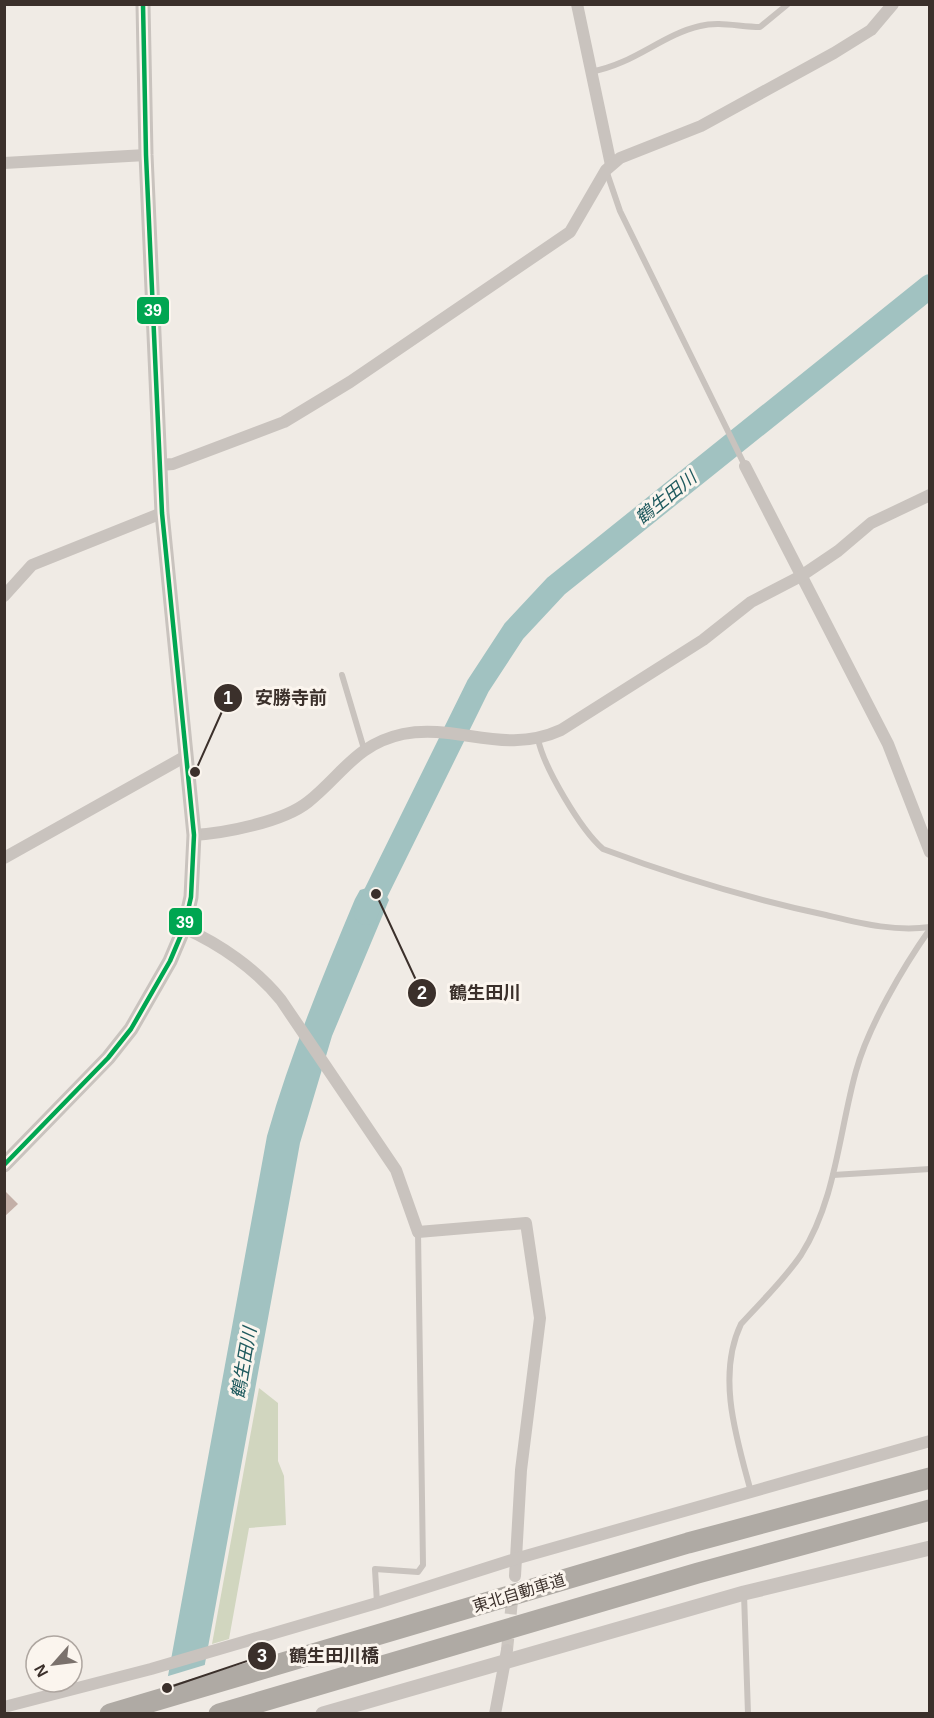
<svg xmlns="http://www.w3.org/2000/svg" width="934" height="1718" font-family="Arial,'Noto Sans JP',sans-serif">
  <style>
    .green { fill: #d1d6bf }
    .water { fill: #a1c2c1 }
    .pier { fill: #f0ebe5 }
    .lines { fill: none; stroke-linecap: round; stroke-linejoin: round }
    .river { stroke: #a1c2c1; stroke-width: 24 }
    .building { fill: #c3afa7 }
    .minor-tunnel { stroke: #ccc6c0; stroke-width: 12; stroke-dasharray: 12 6; stroke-linecap: butt }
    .service { stroke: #c9c3be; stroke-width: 6 }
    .minor { stroke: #c9c3be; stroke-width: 12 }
    .tertiary { stroke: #c9c3be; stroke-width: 15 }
    .motorway { stroke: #afaaa4; stroke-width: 21 }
    .bus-1-casing { stroke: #fbf5ee; stroke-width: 9 }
    .bus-1 { stroke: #00a651; stroke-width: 4.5 }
    .labels { text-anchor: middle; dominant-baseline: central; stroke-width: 6; stroke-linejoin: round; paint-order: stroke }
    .street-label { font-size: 16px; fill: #3b302b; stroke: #fbf5ee }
    .water-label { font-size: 18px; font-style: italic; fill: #1f5a5e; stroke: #fbf5ee }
    .leader { fill: none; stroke: #3b302b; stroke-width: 2 }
    .callout-dot { fill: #3b302b; stroke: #fbf5ee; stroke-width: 2 }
    .mark-label { font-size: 18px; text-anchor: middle; font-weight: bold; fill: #fff }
    .callout-label { font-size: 18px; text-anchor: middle; font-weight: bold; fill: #3b302b; stroke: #fbf5ee; stroke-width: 6; stroke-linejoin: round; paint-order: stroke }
    .line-badge { stroke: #fbf5ee; stroke-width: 2 }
    .badge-label { font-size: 16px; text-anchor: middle; font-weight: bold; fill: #fff }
  </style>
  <rect width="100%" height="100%" fill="#f0ebe5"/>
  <!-- green -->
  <polygon class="green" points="259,1388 278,1403 278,1461 284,1476 286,1525 249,1528 229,1639 212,1644"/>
  <!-- water -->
  <path class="water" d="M380,884L389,900L332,1036L300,1143L196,1713L161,1714L267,1136C290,1055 322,978 355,899L360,890Z"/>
  <!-- pier -->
  <polygon class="pier" points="208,1664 199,1714 158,1714 165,1677"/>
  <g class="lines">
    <!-- river -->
    <polyline class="river" points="366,913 478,686 514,631 556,586 930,286"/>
  </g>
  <!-- building -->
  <polygon class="building" points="4,1190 18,1204 4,1217"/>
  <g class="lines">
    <!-- minor-tunnel -->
    <polyline class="minor-tunnel" points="507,1650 513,1591"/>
    <!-- service -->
    <g class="service">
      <path d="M590,72C635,64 661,35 700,26C719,21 740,27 760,27L788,4"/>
      <polyline points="606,170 620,211 745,466"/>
      <polyline points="342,675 364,749"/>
      <path d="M538,739C544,768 581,830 603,849C675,876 751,899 826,915C860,923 894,932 930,927"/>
      <polyline points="833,1175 930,1169"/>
      <path d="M751,1492C737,1440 716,1376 741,1324C761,1302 784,1280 801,1255C836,1200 839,1132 856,1071C868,1027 903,967 930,929"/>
      <polyline points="744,1594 748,1714"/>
      <polyline points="377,1603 375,1569 418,1572 423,1565 418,1232"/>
    </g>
    <!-- minor -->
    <g class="minor">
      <polyline points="577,4 611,165"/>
      <polyline points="4,163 146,155"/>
      <polyline points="160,465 173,464 284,422 350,382 570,232 606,170 620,158 701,126 834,53 871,30 893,4"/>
      <polyline points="745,466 888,744 930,852"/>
      <polyline points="4,596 32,565 162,513"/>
      <path d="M194,835C225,833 283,822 308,802C342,775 356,744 403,734C457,723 504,756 561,730L703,640L751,602L801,576L838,551L871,523L930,495"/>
      <polyline points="4,858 186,756"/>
      <path d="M184,928C220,944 256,969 281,1000L396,1170L418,1232L526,1223L540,1318L521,1470L515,1576"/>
      <polyline points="4,1707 151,1669 377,1603 515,1559 930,1441"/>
      <polyline points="495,1714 507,1650"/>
    </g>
    <!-- tertiary -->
    <g class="tertiary">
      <polyline points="4,1165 108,1058 131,1029 170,961 184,928 191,897 194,835 162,513 146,155 143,4"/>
      <polyline points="323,1714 744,1593 930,1548"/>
    </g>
    <!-- motorway -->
    <g class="motorway">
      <polyline points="110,1714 688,1543 930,1478"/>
      <polyline points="219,1714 698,1573 930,1510"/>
    </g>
    <defs>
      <polyline id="bus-1" points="4,1165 108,1058 131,1029 170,961 184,928 191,897 194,835 162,513 146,155 143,4"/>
    </defs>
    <!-- bus-1 casing -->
    <use href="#bus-1" class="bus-1-casing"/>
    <!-- bus-1 -->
    <use href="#bus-1" class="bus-1"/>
  </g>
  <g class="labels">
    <!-- street labels -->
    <g class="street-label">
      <text transform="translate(519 1593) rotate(-17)">東北自動車道</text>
    </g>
    <!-- water labels -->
    <g class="water-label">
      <text transform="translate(666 498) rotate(-39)">鶴生田川</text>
      <text transform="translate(244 1363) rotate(-80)">鶴生田川</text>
    </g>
  </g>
  <!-- callouts -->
  <path class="leader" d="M195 772L228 698M376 894L422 993M167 1688L262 1656"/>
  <g class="callout-dot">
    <circle cx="195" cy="772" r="6"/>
    <circle cx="376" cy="894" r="6"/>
    <circle cx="167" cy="1688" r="6"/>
    <circle cx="228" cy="698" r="15"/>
    <circle cx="422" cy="993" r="15"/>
    <circle cx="262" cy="1656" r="15"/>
  </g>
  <g class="mark-label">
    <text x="228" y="704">1</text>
    <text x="422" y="999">2</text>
    <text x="262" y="1662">3</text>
  </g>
  <g class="callout-label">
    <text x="291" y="704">安勝寺前</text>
    <text x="485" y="999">鶴生田川</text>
    <text x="334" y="1662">鶴生田川橋</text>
  </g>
  <g class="line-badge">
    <rect x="136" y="296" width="34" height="29" rx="6" fill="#00a651"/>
    <rect x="168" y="907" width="35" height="29" rx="6" fill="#00a651"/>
  </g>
  <g class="badge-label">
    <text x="153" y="316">39</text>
    <text x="185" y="928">39</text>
  </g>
  <!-- border -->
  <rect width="934" height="1718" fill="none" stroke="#3b302b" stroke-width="12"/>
  <!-- north arrow -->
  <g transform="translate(54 1664) rotate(242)"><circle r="28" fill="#fbf5ee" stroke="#aea6a0" stroke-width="1.5"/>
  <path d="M0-4.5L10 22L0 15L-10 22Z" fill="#7a716c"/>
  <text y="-9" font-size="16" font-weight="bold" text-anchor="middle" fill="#3b302b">N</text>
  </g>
</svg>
